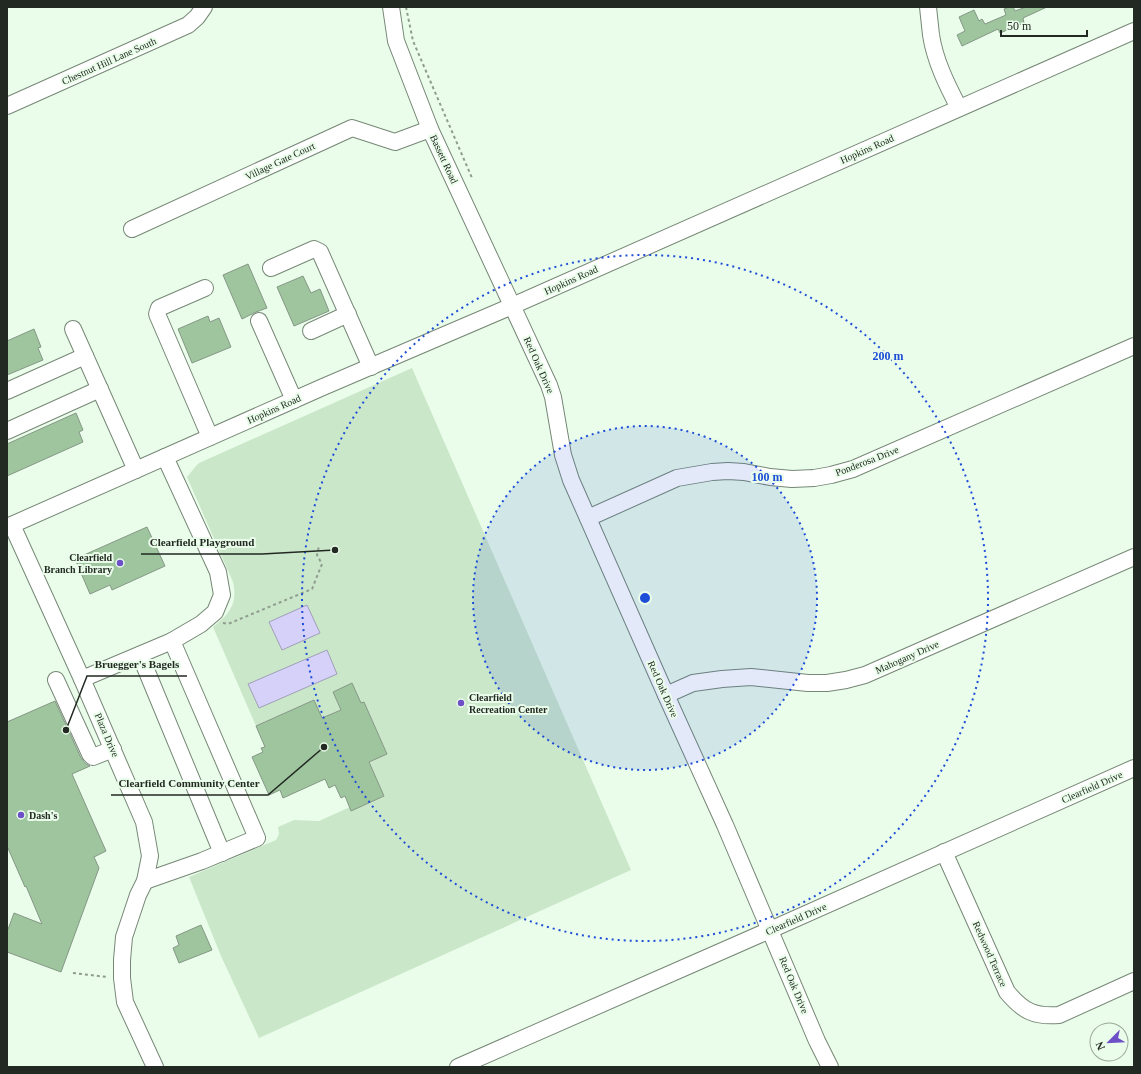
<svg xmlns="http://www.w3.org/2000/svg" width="1141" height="1074" font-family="'Times New Roman',serif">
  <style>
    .green { fill: #cbe7ca }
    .water { fill: #d6d1f9; stroke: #a09fb8 }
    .building { fill: #9ec59e; stroke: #869786 }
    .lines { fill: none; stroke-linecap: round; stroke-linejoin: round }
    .minor-casing { stroke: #768776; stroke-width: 18 }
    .path { stroke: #8f9c8f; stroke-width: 2; stroke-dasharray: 3 3; stroke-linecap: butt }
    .minor { stroke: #fff; stroke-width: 16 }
    .ring { fill: none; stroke: #1d4ed8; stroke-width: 2; stroke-dasharray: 2 4 }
    .poi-dot { fill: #6d4fc8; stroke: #eafdea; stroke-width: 1.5 }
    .labels { text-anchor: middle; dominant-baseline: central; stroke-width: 4; stroke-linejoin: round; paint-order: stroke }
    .street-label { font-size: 10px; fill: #222922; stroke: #eafdea }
    .poi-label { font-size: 10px; font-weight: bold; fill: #222922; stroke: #eafdea; text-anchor: start }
    .centre { fill: #1d4ed8; stroke: #eafdea; stroke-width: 2 }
    .ring-label { font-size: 12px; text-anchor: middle; font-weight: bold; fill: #1d4ed8; stroke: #eafdea; stroke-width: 4; stroke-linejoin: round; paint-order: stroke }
    .leader { fill: none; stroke: #222922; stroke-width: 1.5 }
    .callout-dot { fill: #222922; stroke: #eafdea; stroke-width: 1.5 }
    .callout-label { font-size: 11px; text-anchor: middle; font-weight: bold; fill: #222922; stroke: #eafdea; stroke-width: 4; stroke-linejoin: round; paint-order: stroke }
  </style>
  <rect width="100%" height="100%" fill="#eafdea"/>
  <!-- green -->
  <path class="green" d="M412,368L631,870L259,1038L221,956L189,877L276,840L279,834L278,827L294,820L319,821L350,807L351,810L384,796L369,762L387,753L364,702L361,703L352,683L333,692L341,710L322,718L314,700L256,726L213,627C229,614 238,605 233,582L187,477L196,466L199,463Z"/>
  <!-- water -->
  <g class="water">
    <polygon points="307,605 320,633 282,650 269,622"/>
    <polygon points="327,650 337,674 259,708 248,684"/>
  </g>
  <!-- building -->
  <g class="building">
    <polygon points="1009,7 1013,7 1015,11 1026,7 1047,7 1023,18 1024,23 1000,33 998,29 962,46 957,35 965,31 959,17 974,10 979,21 982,19 985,24 1006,15 1004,9"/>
    <polygon points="248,264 267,308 256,312 242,319 223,275"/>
    <polygon points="303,276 311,293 320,289 329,311 294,326 277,287"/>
    <polygon points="208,316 210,322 219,318 231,347 192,363 178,329"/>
    <polygon points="34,329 41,347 38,348 43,360 7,375 7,341"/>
    <polygon points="76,413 83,430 79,432 83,442 7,476 7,444"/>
    <polygon points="147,527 165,566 112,590 110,585 90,594 75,559"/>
    <polygon points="352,683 361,703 364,702 387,754 369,762 384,796 351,811 345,796 341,798 335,785 329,788 325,779 283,798 280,790 269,795 252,757 263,752 261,748 265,747 256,726 314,700 322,718 341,710 333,692"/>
    <polygon points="55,701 81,758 86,764 90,766 72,774 106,851 94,857 99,868 61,972 7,952 7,932 14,913 42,924 26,886 25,887 7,846 7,722"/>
    <polygon points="201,925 212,950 179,963 173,948 179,945 176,936"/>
  </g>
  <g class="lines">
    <defs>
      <g id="minor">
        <polyline points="391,7 396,41 430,129 549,385 553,397 563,455 571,480 666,695 725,825 817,1041 830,1067"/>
        <path d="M928,7C929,16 930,26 931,35C935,61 947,85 959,108"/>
        <polyline points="7,106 188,25 197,17 204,7"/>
        <polyline points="132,229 352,128 395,142 430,129"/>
        <polyline points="271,268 314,249 320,252 371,367"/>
        <polyline points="205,288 159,308 157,314 210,437"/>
        <polyline points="259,321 294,400"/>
        <polyline points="73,329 136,470"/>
        <polyline points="311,331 348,314"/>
        <polyline points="7,391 85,356"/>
        <polyline points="7,431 100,389"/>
        <polyline points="165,457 218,572 222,595 215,612 201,624 172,641"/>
        <polyline points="588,518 677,478 712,472 728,471 744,472 770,477 792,479 814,478 831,475 853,469 1134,346"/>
        <polyline points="12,525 82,679 144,822 150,856 145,881 138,895 124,937 122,960 122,978 125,1002 155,1067"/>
        <polyline points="7,527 323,387 512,306 1134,31"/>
        <polyline points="140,655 222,853"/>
        <polyline points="82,679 172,641 257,838 202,861 145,881"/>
        <polyline points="56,680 90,754 93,757 113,749"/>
        <polyline points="666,695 693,683 722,679 751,677 808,683 827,683 846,680 865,675 1134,557"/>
        <path d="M944,852L1007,992C1023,1011 1034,1017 1059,1015L1134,981"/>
        <polyline points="458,1067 770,930 1134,768"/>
      </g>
    </defs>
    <!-- minor casing -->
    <use href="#minor" class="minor-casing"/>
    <!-- path -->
    <g class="path">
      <polyline points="406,7 413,41 472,178"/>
      <polyline points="223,623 228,624 312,589 322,564 317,555 319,546"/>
      <polyline points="73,973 107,977"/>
    </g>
    <!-- minor -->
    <use href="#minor" class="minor"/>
  </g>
  <!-- distance rings -->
  <circle cx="645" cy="598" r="172" fill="#1d4ed8" fill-opacity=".12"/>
  <g class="ring">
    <circle cx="645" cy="598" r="172"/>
    <circle cx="645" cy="598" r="343"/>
  </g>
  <!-- markers -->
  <g class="poi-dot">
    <circle cx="120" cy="563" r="4"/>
    <circle cx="461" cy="703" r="4"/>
    <circle cx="21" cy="815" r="4"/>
  </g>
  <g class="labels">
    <!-- street labels -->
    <g class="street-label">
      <text transform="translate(109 61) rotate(-24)">Chestnut Hill Lane South</text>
      <text transform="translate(867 149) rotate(-24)">Hopkins Road</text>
      <text transform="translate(444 159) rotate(65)">Bassett Road</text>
      <text transform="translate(280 161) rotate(-25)">Village Gate Court</text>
      <text transform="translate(571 280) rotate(-24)">Hopkins Road</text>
      <text transform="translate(539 365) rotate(66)">Red Oak Drive</text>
      <text transform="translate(274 409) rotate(-24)">Hopkins Road</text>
      <text transform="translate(867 461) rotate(-21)">Ponderosa Drive</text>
      <text transform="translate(907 657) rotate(-24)">Mahogany Drive</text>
      <text transform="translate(663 689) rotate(66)">Red Oak Drive</text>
      <text transform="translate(107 735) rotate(67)">Plaza Drive</text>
      <text transform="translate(1092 787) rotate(-24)">Clearfield Drive</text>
      <text transform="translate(796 919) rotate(-24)">Clearfield Drive</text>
      <text transform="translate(990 954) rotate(66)">Redwood Terrace</text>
      <text transform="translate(794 985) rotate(67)">Red Oak Drive</text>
    </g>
    <!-- poi labels -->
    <g class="poi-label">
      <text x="112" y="557" text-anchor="end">Clearfield<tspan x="112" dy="12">Branch Library</tspan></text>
      <text x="469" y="697">Clearfield<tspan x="469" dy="12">Recreation Center</tspan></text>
      <text x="29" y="815">Dash's</text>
    </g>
  </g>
  <circle cx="645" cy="598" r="6" class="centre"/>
  <g class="ring-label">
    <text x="888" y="360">200 m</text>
    <text x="767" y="481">100 m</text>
  </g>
  <!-- callouts -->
  <path class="leader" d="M335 550L262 554H141M66 730L87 676H187M324 747L268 795H111"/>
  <g class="callout-dot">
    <circle cx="335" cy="550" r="4"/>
    <circle cx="66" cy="730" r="4"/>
    <circle cx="324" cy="747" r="4"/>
  </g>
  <g class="callout-label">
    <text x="202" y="546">Clearfield Playground</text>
    <text x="137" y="668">Bruegger's Bagels</text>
    <text x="189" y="787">Clearfield Community Center</text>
  </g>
  <!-- border -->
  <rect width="1141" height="1074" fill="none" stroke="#222922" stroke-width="16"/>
  <!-- north arrow -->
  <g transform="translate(1109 1042) rotate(246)"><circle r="19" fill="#eafdea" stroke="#9aa89a"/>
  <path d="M0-3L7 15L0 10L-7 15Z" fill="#6d4fc8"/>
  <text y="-6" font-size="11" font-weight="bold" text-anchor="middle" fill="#222922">N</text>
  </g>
  <!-- scale -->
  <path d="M1001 30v6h86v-6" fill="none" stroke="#222922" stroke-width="2"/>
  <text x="1007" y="30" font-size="12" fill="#222922" stroke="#eafdea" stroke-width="3" paint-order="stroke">50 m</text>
</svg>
